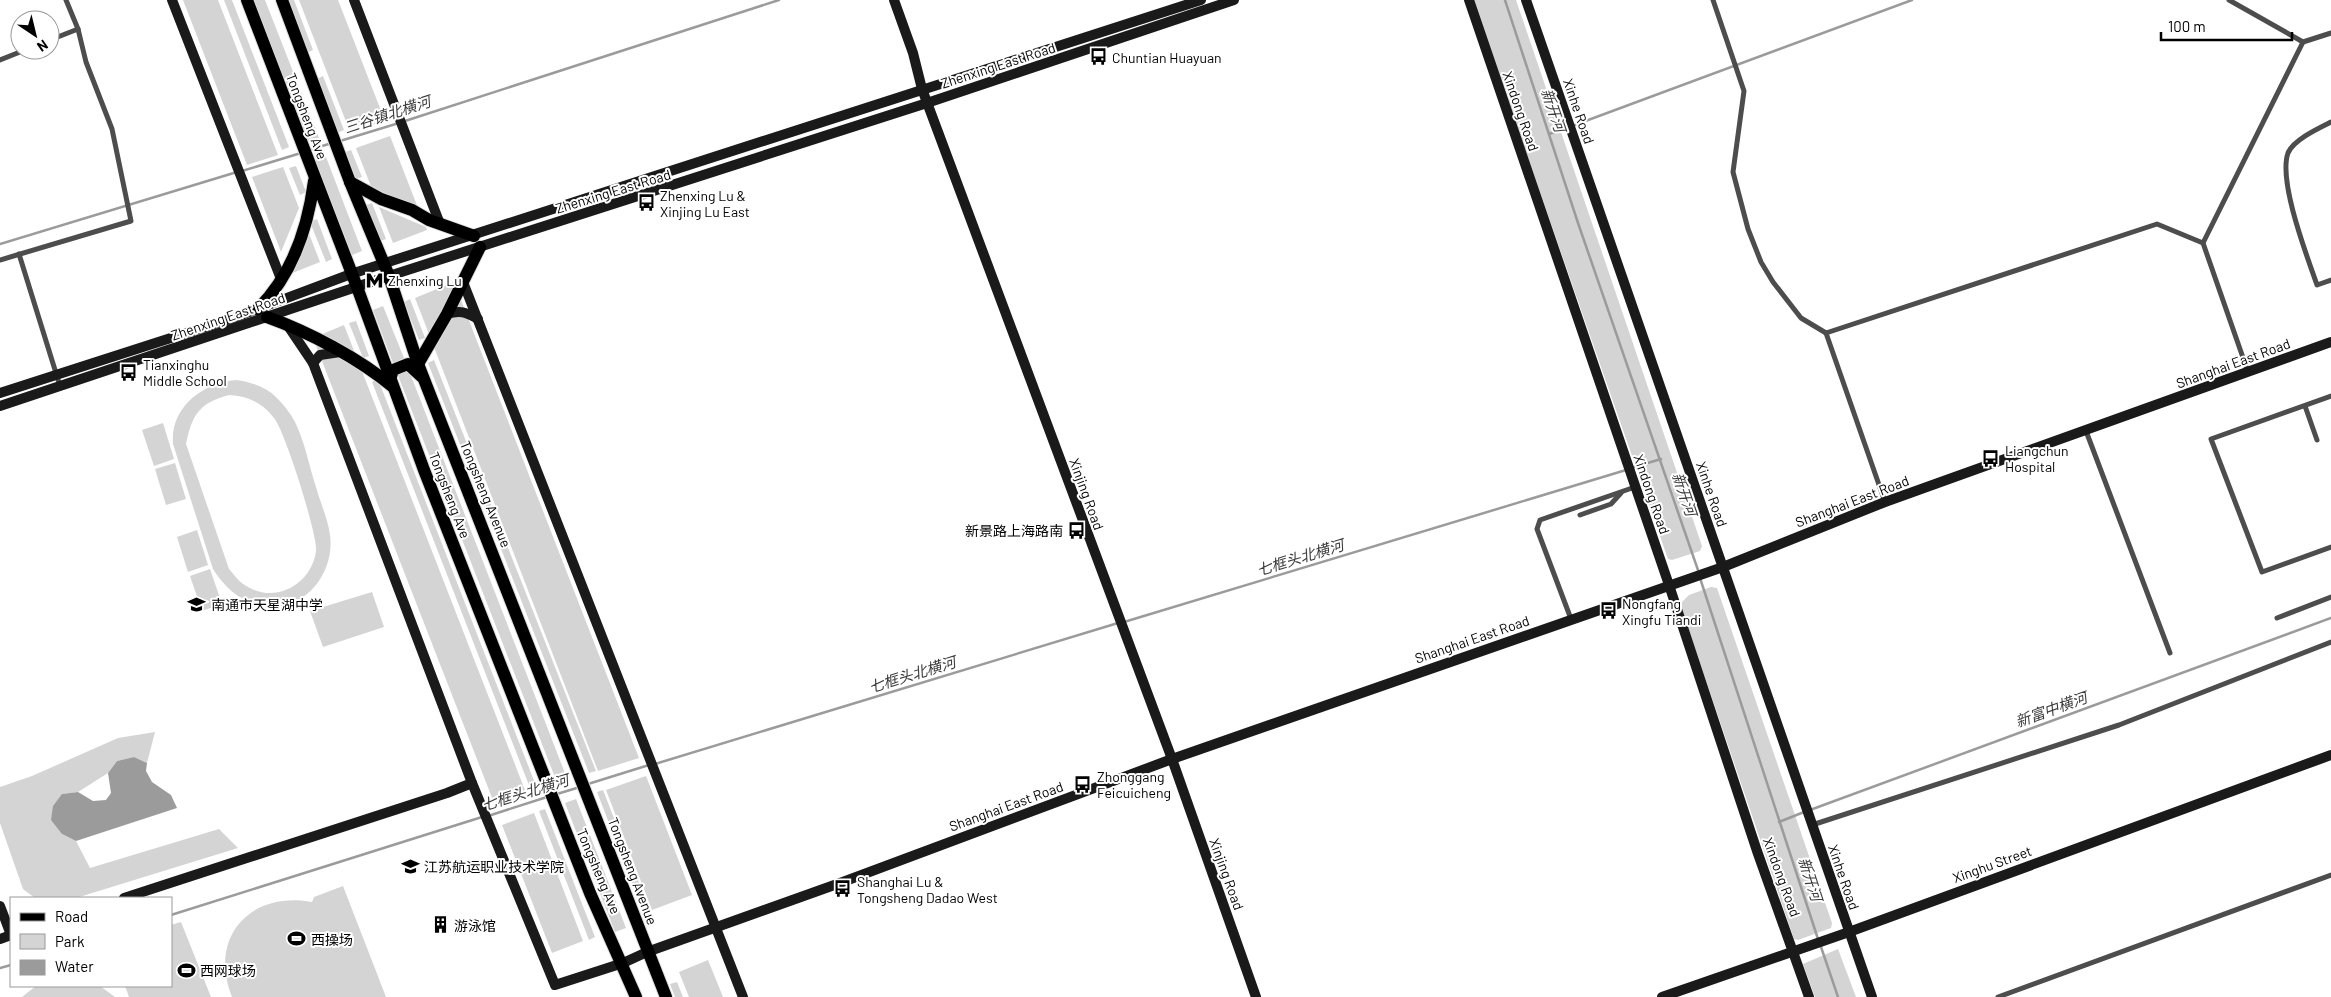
<svg xmlns="http://www.w3.org/2000/svg" width="2331" height="997" font-family="Barlow,'Noto Sans SC',sans-serif">
  <style>
    .green { fill: #d4d4d4; fill-rule: evenodd }
    .water { fill: #9b9b9b }
    .lines { fill: none; stroke-linecap: round; stroke-linejoin: round }
    .stream { stroke: #9b9b9b; stroke-width: 2.5 }
    .primary-casing { stroke: #dbdbdb; stroke-width: 14 }
    .street { stroke: #4d4d4d; stroke-width: 5 }
    .secondary { stroke: #1a1a1a; stroke-width: 10 }
    .primary { stroke: #000; stroke-width: 12 }
    .labels { text-anchor: middle; dominant-baseline: central; stroke-width: 4; stroke-linejoin: round; paint-order: stroke }
    .poi-label { font-size: 14px; fill: #000; stroke: #fff; text-anchor: start }
    .street-label { font-size: 14px; fill: #000; stroke: #fff }
    .water-label { font-size: 15px; font-style: italic; fill: #3c3c3c; stroke: #fff }
  </style>
  <rect width="100%" height="100%" fill="#fff"/>
  <!-- green -->
  <g class="green">
    <polygon points="183,0 218,0 278,155 247,165"/>
    <polygon points="224,0 232,0 289,147 282,150"/>
    <polygon points="253,0 265,0 319,138 308,142"/>
    <polygon points="286,0 294,0 313,50 307,53"/>
    <polygon points="299,0 338,0 385,121 350,132"/>
    <polygon points="1473,0 1516,0 1702,546 1700,551 1672,560 1668,559"/>
    <polygon points="323,76 344,130 337,133 317,79"/>
    <polygon points="390,136 418,208 372,189 356,148"/>
    <polygon points="351,150 362,177 356,179 345,152"/>
    <polygon points="326,157 362,251 352,255 315,160"/>
    <polygon points="296,166 306,192 300,195 289,168"/>
    <polygon points="283,167 299,208 281,252 252,177"/>
    <polygon points="372,203 386,239 380,241 366,205"/>
    <polygon points="379,207 426,227 427,230 393,243"/>
    <polygon points="317,219 332,259 326,262 310,222"/>
    <polygon points="308,231 320,262 290,274"/>
    <polygon points="454,282 639,758 598,771 415,298"/>
    <polygon points="410,299 425,338 419,340 404,302"/>
    <polygon points="383,306 404,358 393,363 373,310"/>
    <polygon points="356,321 369,356 363,358 349,323"/>
    <polygon points="344,325 528,798 496,808 313,338"/>
    <polygon points="434,360 596,771 589,773 428,363"/>
    <polygon points="408,368 568,781 558,785 397,373"/>
    <polygon points="378,379 538,791 532,793 372,382"/>
    <path d="M236,380C251,382 266,387 277,398C283,404 291,414 295,422C305,442 309,466 316,487C320,502 328,519 330,535C335,570 308,609 270,606C243,604 227,591 213,569L173,444C170,407 203,383 236,380ZM229,395C248,396 263,403 274,418C285,431 318,536 316,551C312,583 277,604 248,587C240,583 235,576 229,569L186,444C192,415 199,403 229,395Z"/>
    <polygon points="163,423 174,459 154,466 142,430"/>
    <polygon points="175,463 186,499 166,505 155,469"/>
    <polygon points="197,530 208,565 188,572 177,537"/>
    <polygon points="210,569 222,604 202,611 190,576"/>
    <polygon points="1711,587 1717,588 1832,923 1831,928 1798,940 1794,939 1680,604 1689,595"/>
    <polygon points="372,592 384,627 323,647 310,611"/>
    <polygon points="155,732 147,763 134,757 117,761 108,773 78,792 62,794 62,834 76,841 90,868 219,829 238,848 76,898 35,898 23,889 0,823 0,787 32,776 118,738"/>
    <polygon points="646,776 692,895 652,910 606,790"/>
    <polygon points="603,790 650,911 644,914 597,792"/>
    <polygon points="576,799 626,928 615,932 565,803"/>
    <polygon points="545,809 595,937 589,940 539,811"/>
    <polygon points="534,813 583,941 552,953 502,825"/>
    <path d="M343,886L386,997H232C208,937 250,891 312,902L314,897Z"/>
    <polygon points="181,922 211,997 129,997 125,986 171,986 171,925"/>
    <polygon points="1838,949 1856,997 1815,997 1803,964"/>
    <polygon points="708,960 723,997 689,997 679,972"/>
    <polygon points="677,982 683,997 675,997 670,984"/>
    <polygon points="36,986 100,986 115,997 22,997"/>
  </g>
  <!-- water -->
  <polygon class="water" points="134,757 147,763 146,771 152,782 171,795 177,808 76,841 62,834 51,820 53,806 62,794 78,792 93,801 106,800 111,793 108,773 117,761"/>
  <g class="lines">
    <!-- stream -->
    <g class="stream">
      <polyline points="1505,0 1578,223 1699,573"/>
      <polyline points="405,121 779,0"/>
      <polyline points="1572,126 1912,0"/>
      <polyline points="1549,134 1566,128"/>
      <polyline points="340,141 399,123"/>
      <polyline points="309,150 332,143"/>
      <polyline points="242,171 301,153"/>
      <polyline points="0,244 237,172"/>
      <polyline points="1631,468 1661,459"/>
      <polyline points="1700,578 1818,939"/>
      <polyline points="1124,622 1626,470"/>
      <polyline points="655,764 1118,623"/>
      <polyline points="588,784 649,765"/>
      <polyline points="557,794 580,787"/>
      <polyline points="1810,810 2331,618"/>
      <polyline points="488,816 547,797"/>
      <polyline points="1779,822 1804,812"/>
      <polyline points="171,915 482,817"/>
      <polyline points="1820,944 1838,997"/>
      <polyline points="0,968 11,965"/>
    </g>
    <defs>
      <g id="primary">
        <polyline points="247,0 357,287 424,470 590,893 636,997"/>
        <polyline points="282,0 350,182 389,276 418,364 666,997"/>
        <polyline points="350,182 381,199 412,210 429,220 474,236"/>
        <path d="M258,309C292,275 308,227 314,181"/>
        <path d="M267,317C309,332 360,359 393,387"/>
        <polyline points="418,364 447,314 480,247"/>
        <polyline points="390,379 393,370 408,364 421,376"/>
      </g>
    </defs>
    <!-- primary casing -->
    <use href="#primary" class="primary-casing"/>
    <!-- street -->
    <g class="street">
      <polyline points="1713,0 1744,91 1733,172 1748,229 1761,262 1773,282 1801,318 1826,333"/>
      <polyline points="2229,0 2303,42 2203,243 2248,372"/>
      <polyline points="50,40 78,29"/>
      <polyline points="2303,42 2331,33"/>
      <polyline points="0,60 25,50"/>
      <path d="M2331,122C2319,128 2293,140 2288,153C2278,181 2307,256 2317,285L2331,280"/>
      <polyline points="19,254 60,386"/>
      <polyline points="0,260 131,221 112,129 86,62 78,29 66,0"/>
      <polyline points="2331,396 2211,439 2262,572 2331,547"/>
      <polyline points="2305,406 2317,440"/>
      <polyline points="2086,431 2170,653"/>
      <polyline points="1885,502 1826,333 2157,224 2203,243"/>
      <polyline points="1580,515 1611,504 1621,493"/>
      <polyline points="2277,618 2331,597"/>
      <polyline points="1571,619 1537,529 1540,520 1635,487"/>
      <polyline points="1812,825 2119,725 2331,642"/>
      <polyline points="1998,997 2331,875"/>
    </g>
    <!-- secondary -->
    <g class="secondary">
      <polyline points="172,0 281,279"/>
      <polyline points="354,0 440,224"/>
      <polyline points="894,0 913,53 922,89 1172,759 1256,997"/>
      <polyline points="1469,0 1669,585 1757,851 1809,997"/>
      <polyline points="1526,0 1872,997"/>
      <polyline points="463,282 743,997"/>
      <path d="M447,314C460,310 466,312 478,319"/>
      <polyline points="313,363 320,355 340,352"/>
      <polyline points="0,393 236,317 351,274 1201,0"/>
      <polyline points="0,406 389,276 927,103 1234,0"/>
      <polyline points="472,783 555,985 623,963 647,952 840,883 1172,759 1723,567 1885,502 2331,342"/>
      <polyline points="124,898 447,793 472,783 313,363 288,326"/>
      <polyline points="0,906 11,935"/>
      <polyline points="0,939 11,935"/>
      <polyline points="1662,997 1849,932 2331,755"/>
    </g>
    <!-- primary -->
    <use href="#primary" class="primary"/>
  </g>
  <!-- icons -->
  <defs>
    <symbol id="bus-bare" viewBox="-9 -9 18 18"><path d="M-5-6H5V4H4V6H2V4H-2V6H-4V4H-5ZM-3.5-4V0h7V-4ZM-3.5 1.2v1.5H-2V1.2ZM2 1.2v1.5H3.5V1.2Z" fill="#000" stroke="#fff" stroke-width="2.5" paint-order="stroke"/></symbol>
    <symbol id="metro-bare" viewBox="-9 -9 18 18"><path d="M-5.5 5V-5H-3L0 0L3-5H5.5V5H3V-.5L0 4L-3-.5V5Z" fill="#000" stroke="#fff" stroke-width="2.5" paint-order="stroke"/></symbol>
    <symbol id="school-bare" viewBox="-9 -9 18 18"><path d="M0-5L7-2L0 1L-7-2ZM-4 1L0 2.5L4 1V4Q0 6-4 4Z" fill="#000" stroke="#fff" stroke-width="2.5" paint-order="stroke"/></symbol>
    <symbol id="university-bare" viewBox="-9 -9 18 18"><path d="M0-5L7-2L0 1L-7-2ZM-4 1L0 2.5L4 1V4Q0 6-4 4Z" fill="#000" stroke="#fff" stroke-width="2.5" paint-order="stroke"/></symbol>
    <symbol id="building-bare" viewBox="-9 -9 18 18"><path d="M-4-6H4V6H1V3H-1V6H-4ZM-2.5-4.3h1.7v1.8h-1.7ZM.8-4.3h1.7v1.8H.8ZM-2.5-1h1.7V.8h-1.7ZM.8-1h1.7V.8H.8Z" fill="#000" stroke="#fff" stroke-width="2.5" paint-order="stroke"/></symbol>
    <symbol id="stadium-bare" viewBox="-9 -9 18 18"><path d="M0-5a6.5 5 0 1 0 0 10a6.5 5 0 1 0 0-10ZM-3.5-1.8h7v3.6h-7Z" fill="#000" stroke="#fff" stroke-width="2.5" paint-order="stroke"/></symbol>
  </defs>
  <g fill-rule="evenodd">
    <use href="#bus-bare" x="1086" y="44" width="25" height="25"/>
    <use href="#bus-bare" x="634" y="190" width="25" height="25"/>
    <use href="#metro-bare" x="362" y="268" width="25" height="25"/>
    <use href="#bus-bare" x="116" y="360" width="25" height="25"/>
    <use href="#bus-bare" x="1978" y="446" width="25" height="25"/>
    <use href="#bus-bare" x="1064" y="518" width="25" height="25"/>
    <use href="#school-bare" x="184" y="592" width="25" height="25"/>
    <use href="#bus-bare" x="1596" y="598" width="25" height="25"/>
    <use href="#bus-bare" x="1070" y="772" width="25" height="25"/>
    <use href="#university-bare" x="398" y="854" width="25" height="25"/>
    <use href="#bus-bare" x="830" y="876" width="25" height="25"/>
    <use href="#building-bare" x="428" y="912" width="25" height="25"/>
    <use href="#stadium-bare" x="284" y="926" width="25" height="25"/>
    <use href="#stadium-bare" x="174" y="958" width="25" height="25"/>
  </g>
  <g class="labels">
    <!-- poi labels -->
    <g class="poi-label">
      <text x="1112" y="57">Chuntian Huayuan</text>
      <text x="660" y="195">Zhenxing Lu &amp;<tspan x="660" dy="16">Xinjing Lu East</tspan></text>
      <text x="388" y="280">Zhenxing Lu</text>
      <text x="143" y="364">Tianxinghu<tspan x="143" dy="16">Middle School</tspan></text>
      <text x="2005" y="450">Liangchun<tspan x="2005" dy="16">Hospital</tspan></text>
      <text x="1063" y="530" text-anchor="end">新景路上海路南</text>
      <text x="1622" y="603">Nongfang<tspan x="1622" dy="16">Xingfu Tiandi</tspan></text>
      <text x="211" y="604">南通市天星湖中学</text>
      <text x="1097" y="776">Zhonggang<tspan x="1097" dy="16">Feicuicheng</tspan></text>
      <text x="424" y="866">江苏航运职业技术学院</text>
      <text x="857" y="881">Shanghai Lu &amp;<tspan x="857" dy="16">Tongsheng Dadao West</tspan></text>
      <text x="454" y="925">游泳馆</text>
      <text x="311" y="939">西操场</text>
      <text x="200" y="970">西网球场</text>
    </g>
    <!-- street labels -->
    <g class="street-label">
      <text transform="translate(998 65) rotate(-18)">Zhenxing East Road</text>
      <text transform="translate(1521 111) rotate(71)">Xindong Road</text>
      <text transform="translate(1579 111) rotate(71)">Xinhe Road</text>
      <text transform="translate(307 116) rotate(69)">Tongsheng Ave</text>
      <text transform="translate(613 191) rotate(-17)">Zhenxing East Road</text>
      <text transform="translate(228 316) rotate(-19)">Zhenxing East Road</text>
      <text transform="translate(2233 363) rotate(-20)">Shanghai East Road</text>
      <text transform="translate(486 494) rotate(68)">Tongsheng Avenue</text>
      <text transform="translate(1087 494) rotate(70)">Xinjing Road</text>
      <text transform="translate(1652 494) rotate(71)">Xindong Road</text>
      <text transform="translate(1712 494) rotate(71)">Xinhe Road</text>
      <text transform="translate(450 495) rotate(69)">Tongsheng Ave</text>
      <text transform="translate(1852 501) rotate(-21)">Shanghai East Road</text>
      <text transform="translate(1472 639) rotate(-19)">Shanghai East Road</text>
      <text transform="translate(1006 806) rotate(-20)">Shanghai East Road</text>
      <text transform="translate(1992 864) rotate(-20)">Xinghu Street</text>
      <text transform="translate(599 871) rotate(67)">Tongsheng Ave</text>
      <text transform="translate(633 871) rotate(69)">Tongsheng Avenue</text>
      <text transform="translate(1227 874) rotate(70)">Xinjing Road</text>
      <text transform="translate(1782 877) rotate(70)">Xindong Road</text>
      <text transform="translate(1844 877) rotate(71)">Xinhe Road</text>
    </g>
    <!-- water labels -->
    <g class="water-label">
      <text transform="translate(1554 110) rotate(71)">新开河</text>
      <text transform="translate(387 114) rotate(-18)">三谷镇北横河</text>
      <text transform="translate(1685 494) rotate(71)">新开河</text>
      <text transform="translate(1300 557) rotate(-17)">七框头北横河</text>
      <text transform="translate(912 674) rotate(-17)">七框头北横河</text>
      <text transform="translate(2051 709) rotate(-20)">新富中横河</text>
      <text transform="translate(525 792) rotate(-17)">七框头北横河</text>
      <text transform="translate(1811 879) rotate(72)">新开河</text>
    </g>
  </g>
  <!-- legend -->
  <rect x="10" y="897" width="162" height="90" fill="#ffffff" stroke="#999999"/>
  <rect x="20" y="913" width="25" height="8" fill="#000000" stroke="#999999"/>
  <text x="55" y="922" font-size="15" fill="#000000">Road</text>
  <rect x="20" y="934" width="25" height="15" fill="#d4d4d4" stroke="#999999"/>
  <text x="55" y="947" font-size="15" fill="#000000">Park</text>
  <rect x="20" y="960" width="25" height="15" fill="#9b9b9b" stroke="#999999"/>
  <text x="55" y="972" font-size="15" fill="#000000">Water</text>
  <!-- north arrow -->
  <g transform="translate(35 35) rotate(145)"><circle r="24" fill="#ffffff" stroke="#999999"/>
  <path d="M0-4L9 19L0 12L-9 19Z" fill="#000000"/>
  <text y="-8" font-size="14" font-weight="bold" text-anchor="middle" fill="#000000">N</text>
  </g>
  <!-- scale -->
  <path d="M2161 32v8h131v-8" fill="none" stroke="#000000" stroke-width="2.5"/>
  <text x="2168" y="32" font-size="15" fill="#000000" stroke="#ffffff" stroke-width="4" paint-order="stroke">100 m</text>
</svg>
